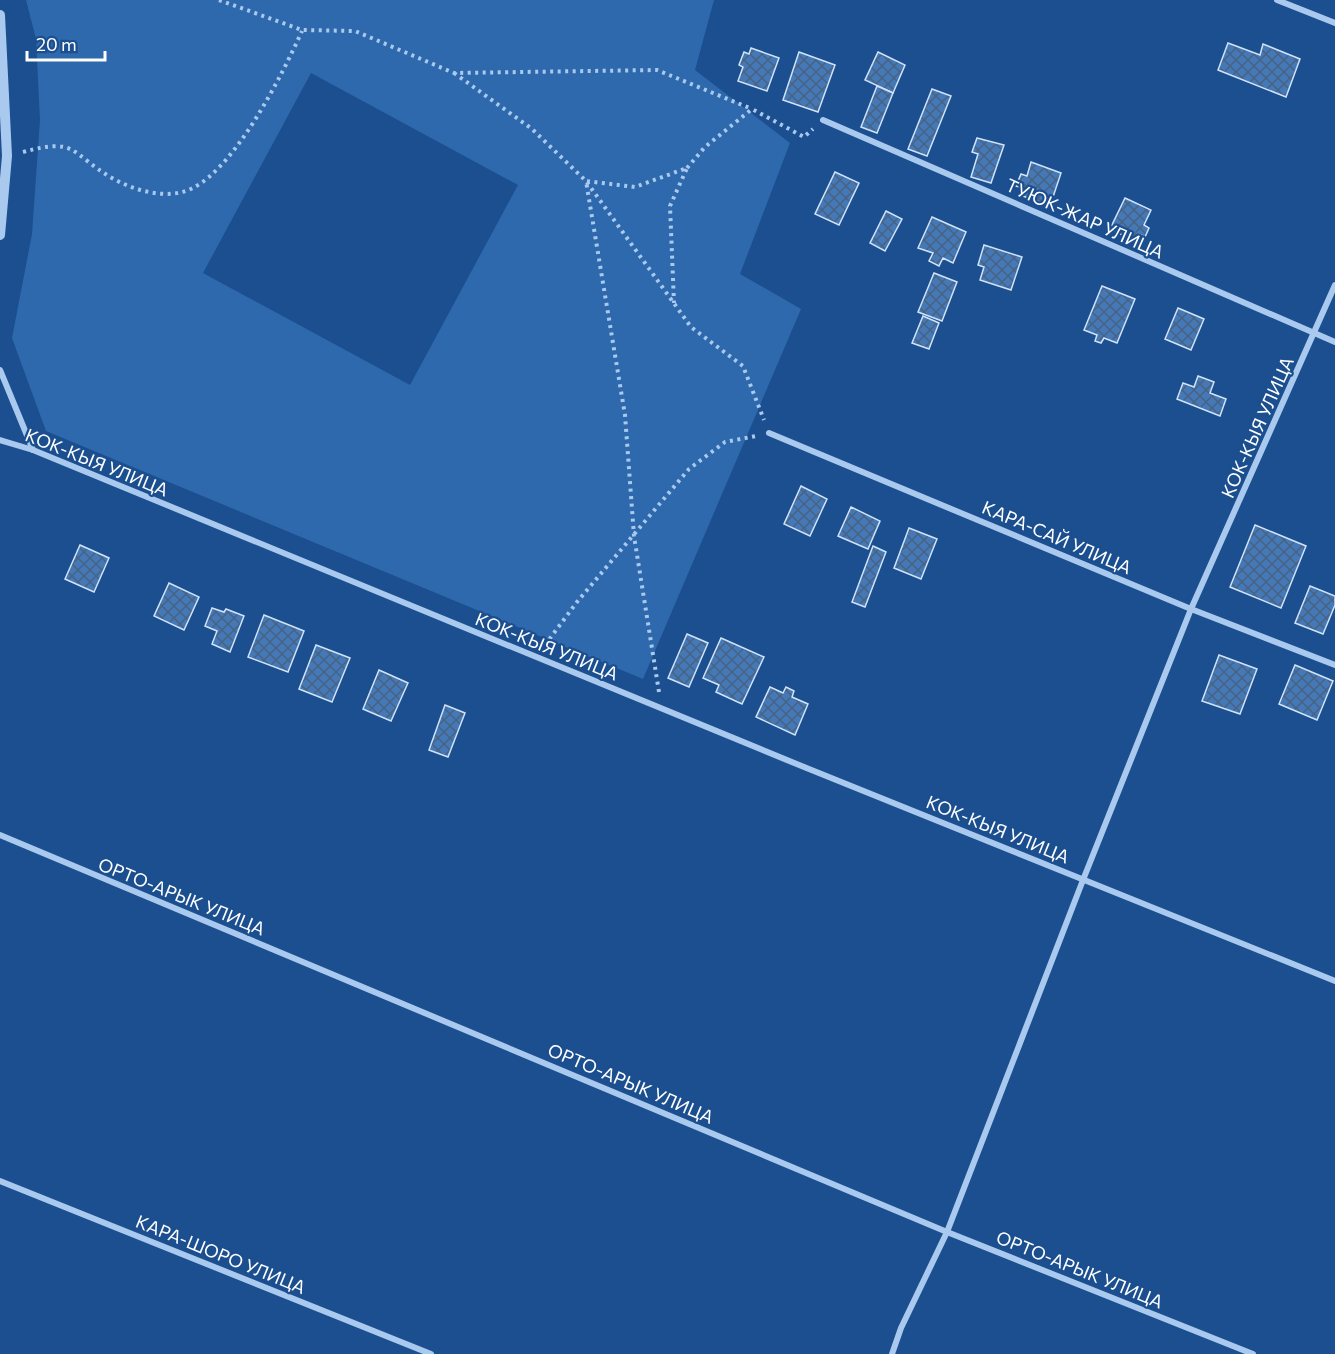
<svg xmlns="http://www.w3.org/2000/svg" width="1335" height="1354" font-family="Commissioner,sans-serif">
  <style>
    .grass { fill: #2e69ad; fill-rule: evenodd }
    .building { fill: url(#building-cross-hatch); stroke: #cfe3fa; stroke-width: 1.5 }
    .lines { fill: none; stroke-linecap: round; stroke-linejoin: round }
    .path { stroke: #a9c9ee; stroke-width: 4; stroke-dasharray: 3 4.5; stroke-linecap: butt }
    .minor { stroke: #a9c9ee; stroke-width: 6 }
    .tertiary { stroke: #a9c9ee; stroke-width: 10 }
    .labels { text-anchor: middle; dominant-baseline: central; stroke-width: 4.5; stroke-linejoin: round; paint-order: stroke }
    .street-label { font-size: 18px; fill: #fff; stroke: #1b4f8f }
  </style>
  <defs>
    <pattern id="building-cross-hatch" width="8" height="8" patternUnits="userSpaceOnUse" patternTransform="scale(1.5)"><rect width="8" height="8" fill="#4478b7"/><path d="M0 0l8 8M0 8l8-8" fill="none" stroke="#486282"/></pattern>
  </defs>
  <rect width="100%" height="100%" fill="#1b4f8f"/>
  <!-- grass -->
  <path class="grass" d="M26,0H714L695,70L790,143L740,274L801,309L643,679L46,431L12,338L32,234L40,120L36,39ZM311,73L518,185L410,385L203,273Z"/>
  <!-- building -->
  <g class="building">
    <polygon points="1228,43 1260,55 1263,44 1300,59 1286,97 1218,70"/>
    <polygon points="751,48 779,58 767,91 738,81 743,67 739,65 744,52 749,54"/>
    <polygon points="799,52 835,65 818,112 783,100"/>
    <polygon points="878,52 905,65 893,93 865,80"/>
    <polygon points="877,86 893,93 877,133 861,127"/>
    <polygon points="932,89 951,96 927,156 908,149"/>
    <polygon points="977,138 1004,145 991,183 971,177 978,154 972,152"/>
    <polygon points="1031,162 1061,173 1050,206 1020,195 1022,188 1016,186 1021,174 1027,176"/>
    <polygon points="835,172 859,183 839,225 815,214"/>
    <polygon points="1125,198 1151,210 1144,225 1149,228 1145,237 1139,234 1136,242 1110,229"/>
    <polygon points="886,211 902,219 885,251 870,243"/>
    <polygon points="932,217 966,232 953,263 943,258 939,266 929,261 933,253 918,248"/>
    <polygon points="984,245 1022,257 1011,290 980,280 984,267 978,265"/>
    <polygon points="934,273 957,282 942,321 918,312"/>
    <polygon points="1102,286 1135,299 1117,343 1104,338 1101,343 1095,341 1097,335 1084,330"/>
    <polygon points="1178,308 1204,319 1191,350 1165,339"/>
    <polygon points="923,316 939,323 929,349 912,343"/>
    <polygon points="1198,376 1214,382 1210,393 1226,399 1220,416 1177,399 1183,383 1194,387"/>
    <polygon points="801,486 827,499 810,536 784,524"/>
    <polygon points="851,507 880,521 868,549 838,536"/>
    <polygon points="1255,525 1306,546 1281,608 1230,587"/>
    <polygon points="909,528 937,539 921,579 894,568"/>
    <polygon points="80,545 109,558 94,592 65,579"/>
    <polygon points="873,546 886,552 865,607 852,602"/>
    <polygon points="169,583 199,597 184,630 154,616"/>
    <polygon points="1310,586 1335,596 1335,605 1323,634 1295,623"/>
    <polygon points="212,608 224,612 226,609 244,616 230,652 212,644 217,631 205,626"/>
    <polygon points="264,615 304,631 288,672 248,657"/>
    <polygon points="687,634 708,643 689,687 668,678"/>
    <polygon points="721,638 764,657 742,704 716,692 719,685 703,678"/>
    <polygon points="316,645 350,658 332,702 299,689"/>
    <polygon points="1219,655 1257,669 1240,714 1202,701"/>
    <polygon points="1295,665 1333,681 1317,720 1279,704"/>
    <polygon points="379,670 408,683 391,721 363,709"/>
    <polygon points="770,687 783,693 786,687 794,691 792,697 808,704 795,735 756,717"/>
    <polygon points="445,705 465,713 448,757 429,750"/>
  </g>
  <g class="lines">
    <!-- path -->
    <g class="path">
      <polyline points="219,0 302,30 355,31 454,73 657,70 752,109"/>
      <polyline points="454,73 532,129 586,181 691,327 743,366 764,420"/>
      <path d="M23,152C78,137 69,153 112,178C131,189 160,198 182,192C230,181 283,73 302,31"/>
      <polyline points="687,168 705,147 752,109 804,137 813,129"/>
      <polyline points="545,645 577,602 689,469 725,442 756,436"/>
      <polyline points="659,692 634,536 625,415 586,181 635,187 687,168 670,206 674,303"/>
    </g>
    <!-- minor -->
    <g class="minor">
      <polyline points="1277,0 1335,23"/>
      <polyline points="823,120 1335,342"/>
      <polyline points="0,370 33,450"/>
      <polyline points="769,433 1191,609 1335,665"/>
      <path d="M0,440L33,450C465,630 900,807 1335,981"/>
      <polyline points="0,835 947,1232 1253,1354"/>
      <polyline points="0,1181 431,1354"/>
      <polyline points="892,1354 901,1328 947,1232 1083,880 1191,609 1335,285"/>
    </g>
    <!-- tertiary -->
    <polyline class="tertiary" points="0,15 7,156 0,235"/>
  </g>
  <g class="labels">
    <!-- street labels -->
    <g class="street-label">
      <text transform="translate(1085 218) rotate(24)">ТУЮК-ЖАР УЛИЦА</text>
      <text transform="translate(1257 427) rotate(-66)">КОК-КЫЯ УЛИЦА</text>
      <text transform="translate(97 462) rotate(22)">КОК-КЫЯ УЛИЦА</text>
      <text transform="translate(1057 537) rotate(23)">КАРА-САЙ УЛИЦА</text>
      <text transform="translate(547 646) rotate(22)">КОК-КЫЯ УЛИЦА</text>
      <text transform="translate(998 829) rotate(22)">КОК-КЫЯ УЛИЦА</text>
      <text transform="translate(182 896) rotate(22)">ОРТО-АРЫК УЛИЦА</text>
      <text transform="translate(631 1083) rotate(23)">ОРТО-АРЫК УЛИЦА</text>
      <text transform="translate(221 1254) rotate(22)">КАРА-ШОРО УЛИЦА</text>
      <text transform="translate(1080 1269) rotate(22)">ОРТО-АРЫК УЛИЦА</text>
    </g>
  </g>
  <!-- scale -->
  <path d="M27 51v9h78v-9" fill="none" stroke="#ffffff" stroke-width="3"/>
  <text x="36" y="51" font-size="18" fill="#ffffff" stroke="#1b4f8f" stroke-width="4.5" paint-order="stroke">20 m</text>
</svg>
